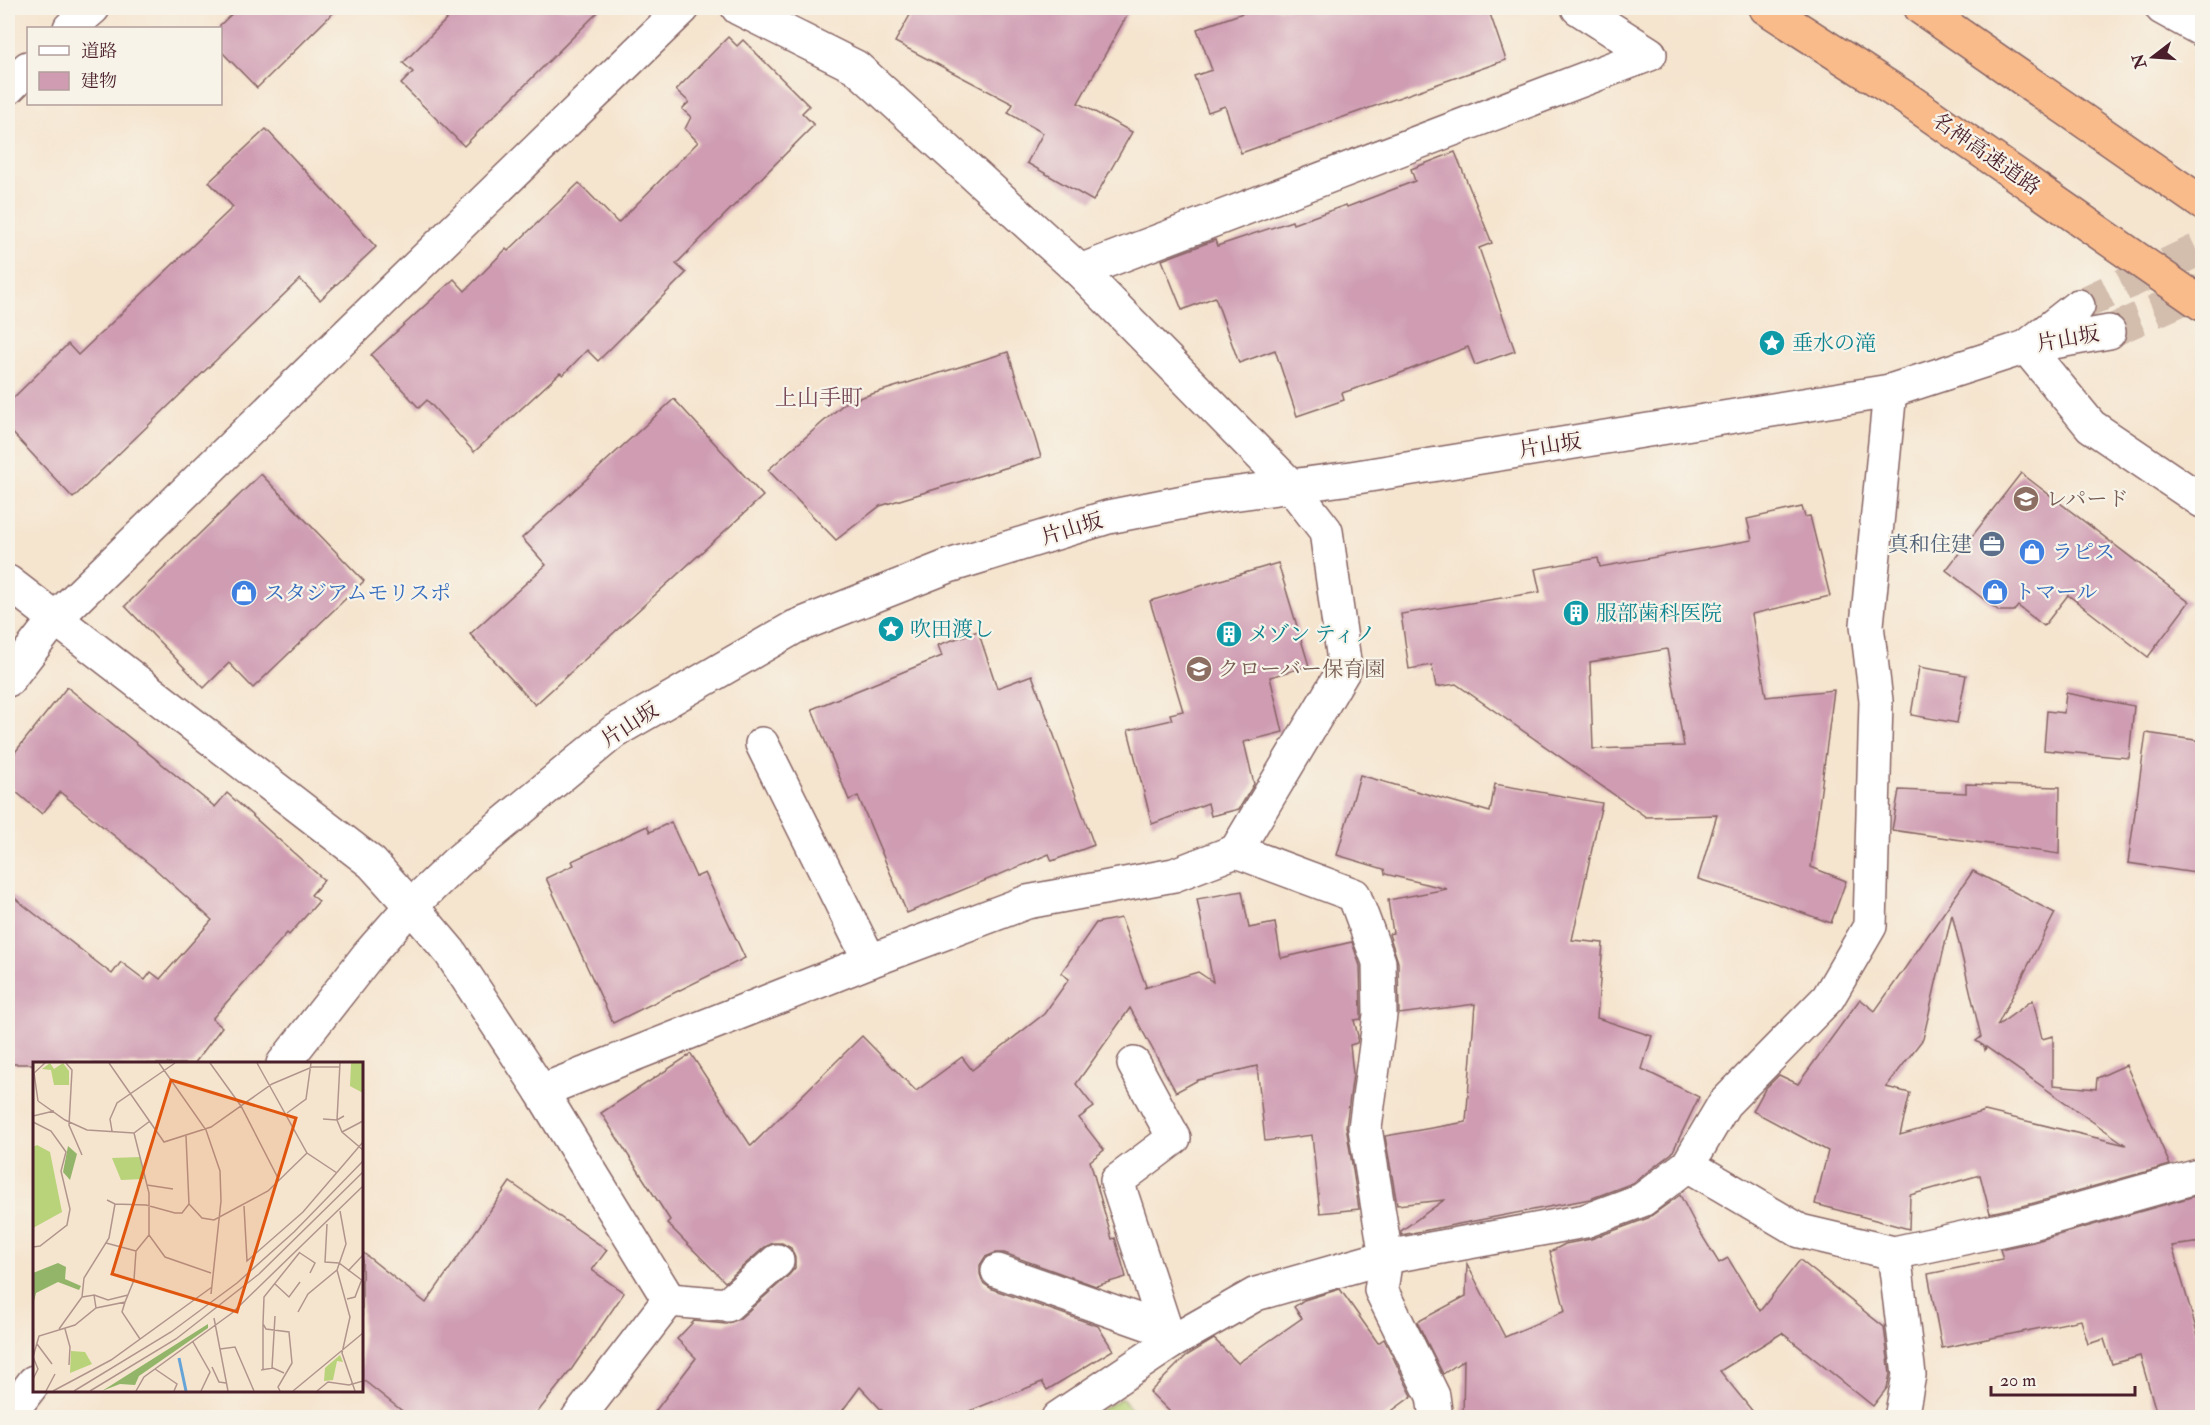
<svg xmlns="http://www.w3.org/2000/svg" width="2210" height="1425" font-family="'IM FELL Double Pica','Noto Serif JP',serif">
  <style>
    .green { fill: #b8d379; stroke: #817952; stroke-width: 1.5 }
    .building { fill: #cf9cb2; fill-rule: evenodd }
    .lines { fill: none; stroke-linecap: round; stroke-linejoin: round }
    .minor-tunnel { stroke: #d3bdad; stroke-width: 33; stroke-dasharray: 33 16; stroke-linecap: butt }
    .minor-casing { stroke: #866464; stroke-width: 36 }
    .highway-casing { stroke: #866464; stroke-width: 36 }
    .minor { stroke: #fff; stroke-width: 33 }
    .highway { stroke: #fabb8b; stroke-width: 33 }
    .labels { text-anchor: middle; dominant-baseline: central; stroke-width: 4.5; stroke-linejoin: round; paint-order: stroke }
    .street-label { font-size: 21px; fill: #4a1f2b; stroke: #f7f3e8 }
    .culture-label { font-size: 21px; fill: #0d838f; stroke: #f7f3e8; text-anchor: start }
    .education-label { font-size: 21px; fill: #785e54; stroke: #f7f3e8; text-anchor: start }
    .service-label { font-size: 21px; fill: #4e5e75; stroke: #f7f3e8; text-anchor: end }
    .shop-label { font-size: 21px; fill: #366cbe; stroke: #f7f3e8; text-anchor: start }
    .neighbourhood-label { font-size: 22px; fill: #794b5a; stroke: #f7f3e8 }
    .inset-river { fill: none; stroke: #66a4d7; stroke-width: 3 }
    .inset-road { fill: none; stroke: #b1958d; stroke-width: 1.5 }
    .view { fill: #e0560e; fill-opacity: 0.15; stroke: #e0560e; stroke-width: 3 }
    .inset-edge { fill: none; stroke: #4a1f2b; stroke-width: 3 }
  </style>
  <rect width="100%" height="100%" fill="#f7f3e8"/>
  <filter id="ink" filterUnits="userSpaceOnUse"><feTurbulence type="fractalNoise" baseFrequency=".0167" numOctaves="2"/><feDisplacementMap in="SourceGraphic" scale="12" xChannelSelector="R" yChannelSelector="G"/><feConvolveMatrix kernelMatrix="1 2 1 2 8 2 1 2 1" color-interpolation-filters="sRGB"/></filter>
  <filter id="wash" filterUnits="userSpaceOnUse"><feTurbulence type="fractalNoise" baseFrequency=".008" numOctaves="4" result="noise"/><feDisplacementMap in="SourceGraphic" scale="24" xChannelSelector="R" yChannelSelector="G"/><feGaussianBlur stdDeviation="1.35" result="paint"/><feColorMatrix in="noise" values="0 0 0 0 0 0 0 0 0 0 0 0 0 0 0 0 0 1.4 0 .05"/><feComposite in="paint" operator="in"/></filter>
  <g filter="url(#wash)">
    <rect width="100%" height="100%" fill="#f5e4ce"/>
    <!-- green -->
    <polygon class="green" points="1122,1398 1135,1417 1087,1418"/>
    <g id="blocks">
      <!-- building -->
      <g class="building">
        <polygon points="238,8 338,8 257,88 220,50 220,25"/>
        <polygon points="458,8 602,8 464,146 401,84 413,72 403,63"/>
        <polygon points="914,8 1131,8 1078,103 1132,132 1093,201 1027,163 1043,133 1008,113 1013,104 895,42"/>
        <polygon points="1257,8 1488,8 1506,60 1241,153 1225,106 1208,112 1194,76 1212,70 1197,29"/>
        <polygon points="728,37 737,46 743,40 809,106 802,113 814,125 676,264 686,273 598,361 587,350 563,375 560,373 474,452 427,400 419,408 371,355 454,279 465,291 506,249 508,251 579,183 618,223 698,142 685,129 691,117 682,109 689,102 676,90"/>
        <polygon points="266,129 376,247 320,300 300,279 73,498 8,428 8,403 68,344 78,355 233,207 209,182"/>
        <polygon points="1455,152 1492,243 1479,248 1515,351 1475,365 1468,347 1393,376 1342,393 1344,400 1297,416 1275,350 1239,363 1215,297 1182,310 1162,260 1215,240 1217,246 1292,221 1293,224 1346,205 1347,207 1415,181 1411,169"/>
        <polygon points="1008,352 1041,457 880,506 836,540 768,470 846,402"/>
        <polygon points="674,399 763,496 535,705 470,634 546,565 522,538"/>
        <polygon points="2021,473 2189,602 2148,657 2068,595 2044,626 2018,606 2014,611 1999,611 1946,570"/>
        <polygon points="261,474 364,581 253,688 229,663 204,688 125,606"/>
        <path d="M1802,507L1805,517L1810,516L1830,596L1752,614L1766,697L1834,690L1811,867L1846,881L1831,923L1764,899L1698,879L1717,815L1646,817L1456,684L1436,687L1432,665L1409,669L1401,614L1540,592L1535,569L1598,558L1600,567L1752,540L1747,519ZM1667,649L1684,746L1593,749L1590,662Z"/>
        <polygon points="1278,563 1309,666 1270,677 1283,732 1244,742 1254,784 1239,809 1211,816 1208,803 1152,824 1128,730 1172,720 1170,714 1183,711 1150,601"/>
        <polygon points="978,631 997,688 1032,675 1094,845 1052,861 1049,854 907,913 858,796 849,800 812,709 942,656 938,645"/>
        <polygon points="1919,667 1966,675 1957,723 1911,715"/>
        <polygon points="67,687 215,807 227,793 324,880 311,895 319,901 289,935 287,933 212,1019 222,1027 194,1064 8,1064 8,893 112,974 121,962 145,980 151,972 160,979 212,920 153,867 60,792 42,814 8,785 8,761"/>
        <polygon points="2066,693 2134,706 2129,758 2044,750 2047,711 2064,713"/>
        <polygon points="2146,733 2202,741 2202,874 2128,863"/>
        <polygon points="1360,775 1490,812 1495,784 1602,803 1572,940 1603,943 1597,1018 1652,1036 1642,1069 1699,1097 1672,1153 1633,1183 1590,1199 1401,1235 1401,1231 1444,1200 1397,1205 1385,1136 1466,1122 1475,1004 1399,1014 1398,962 1389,934 1393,933 1388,900 1447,889 1385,874 1384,869 1337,855"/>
        <polygon points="1966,784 2060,787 2059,854 1892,830 1899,790 1966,793"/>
        <polygon points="671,822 696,877 705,873 745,958 613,1023 546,878 574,865 572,861 647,826 650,832"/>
        <path d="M1973,871L2055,913L1997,1026L2033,1000L2042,1039L2053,1036V1085L2096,1089L2097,1078L2126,1065L2170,1165L2023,1206L1990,1213L1980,1175L1910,1195L1909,1229L1815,1204L1828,1151L1753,1111L1765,1089L1779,1075L1798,1084L1860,999L1875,1011ZM1952,914L1981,1037L1976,1041L1984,1046L1985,1050L1986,1047L2126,1145L1985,1111L1900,1135L1910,1093L1886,1087L1923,1039Z"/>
        <polygon points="1242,891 1249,928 1275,923 1281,958 1352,942 1360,966 1361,1014 1361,1019 1354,1020 1358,1036 1357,1043 1350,1045 1353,1074 1346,1126 1359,1209 1320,1213 1312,1135 1265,1141 1257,1066 1198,1080 1176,1092 1130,1008 1076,1084 1094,1107 1079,1118 1104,1150 1090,1161 1112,1239 1115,1238 1126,1277 1096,1286 1004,1253 995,1253 985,1257 980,1265 980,1274 983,1283 992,1289 1098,1326 1113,1350 1047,1390 1042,1382 952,1418 889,1418 860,1387 837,1418 650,1418 696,1358 677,1339 694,1321 726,1324 739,1319 789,1275 795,1268 795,1258 791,1248 782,1243 773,1243 765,1247 725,1282 667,1223 670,1220 601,1113 691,1054 751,1146 862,1036 916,1091 962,1057 972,1070 1044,1014 1069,979 1061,973 1096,923 1121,918 1146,986 1144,988 1198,972 1213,982 1197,899"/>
        <polygon points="510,1182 607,1250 592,1270 624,1293 571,1370 533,1418 411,1418 362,1379 362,1252 426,1303"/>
        <polygon points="2202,1194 2202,1242 2172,1246 2202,1349 2202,1418 2158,1418 2140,1356 2112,1364 2104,1339 2088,1344 2081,1320 1942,1348 1928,1274 2003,1259 2000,1249 2033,1242"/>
        <polygon points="1680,1195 1698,1229 1719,1263 1728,1258 1760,1311 1800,1260 1884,1327 1890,1374 1887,1388 1873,1406 1782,1333 1720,1371 1758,1418 1463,1418 1464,1360 1443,1374 1417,1322 1466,1296 1467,1264 1505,1337 1565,1311 1550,1252 1565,1244 1591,1239 1648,1218"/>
        <polygon points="1340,1289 1378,1343 1384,1339 1412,1396 1382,1418 1176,1418 1150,1392 1186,1356 1214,1339 1238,1363 1302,1318 1294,1307 1304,1300"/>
      </g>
    </g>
  </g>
  <g filter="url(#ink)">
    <use href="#blocks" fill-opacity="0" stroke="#866464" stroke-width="1.5"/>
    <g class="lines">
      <!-- minor-tunnel -->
      <g class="minor-tunnel">
        <polyline points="2078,306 2202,248"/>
        <polyline points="2109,332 2202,290"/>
      </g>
      <defs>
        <g id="minor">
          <polyline points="2162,8 2202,30"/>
          <polyline points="70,28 93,8"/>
          <polyline points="8,88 28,68"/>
          <polyline points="1080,271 1650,54 1578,8"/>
          <polyline points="2030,344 2078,306"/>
          <polyline points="2026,347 2091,426 2202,501"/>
          <polyline points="8,582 372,863 411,906 450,952 541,1091 669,1300 578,1418"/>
          <polyline points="8,680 55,619 683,8"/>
          <polyline points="762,744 870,961"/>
          <polyline points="1236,851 1354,895 1379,962 1380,1015 1365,1128 1386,1257 1381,1290 1433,1396 1436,1418"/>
          <polyline points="283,1064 369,954 411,906 457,862 615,731 795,627 949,566 1108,517 1209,497 1351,478 1890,391 2026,347 2109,332"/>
          <polyline points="1134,1064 1174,1138 1117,1181 1170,1343"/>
          <polyline points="541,1091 870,961 1027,902 1174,875 1236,851 1345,668 1326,531 1291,486 1080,271 856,67 738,8"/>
          <polyline points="1688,1165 1800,1231 1894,1253 2028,1224 2202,1175"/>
          <polyline points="1894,1253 1909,1375 1901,1418"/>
          <polyline points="998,1271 1166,1330"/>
          <polyline points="669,1300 727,1305 777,1261"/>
          <polyline points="8,1416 34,1382"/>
          <polyline points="1058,1418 1170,1343 1256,1294 1386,1257 1585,1221 1642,1200 1688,1165 1724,1104 1828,998 1870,926 1876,701 1867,625 1890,391"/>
        </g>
        <g id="highway">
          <polyline points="1766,8 1907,99 2202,304"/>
          <polyline points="1921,8 2202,203"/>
        </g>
      </defs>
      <!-- minor casing -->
      <use href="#minor" class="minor-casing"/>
      <!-- highway casing -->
      <use href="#highway" class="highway-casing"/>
      <!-- minor -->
      <use href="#minor" class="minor"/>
      <!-- highway -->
      <use href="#highway" class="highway"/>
    </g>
  </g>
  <!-- icons -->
  <defs>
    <symbol id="sight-disc" viewBox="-11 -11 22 22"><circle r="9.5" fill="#0f9aa8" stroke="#f7f3e8"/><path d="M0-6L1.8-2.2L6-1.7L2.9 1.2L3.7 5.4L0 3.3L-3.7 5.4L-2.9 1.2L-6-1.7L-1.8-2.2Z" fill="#fff"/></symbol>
    <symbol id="school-disc" viewBox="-11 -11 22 22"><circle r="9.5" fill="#8d6e63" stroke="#f7f3e8"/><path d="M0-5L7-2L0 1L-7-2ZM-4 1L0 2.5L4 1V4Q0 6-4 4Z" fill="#fff"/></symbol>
    <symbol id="office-disc" viewBox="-11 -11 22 22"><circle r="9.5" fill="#5c6f8a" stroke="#f7f3e8"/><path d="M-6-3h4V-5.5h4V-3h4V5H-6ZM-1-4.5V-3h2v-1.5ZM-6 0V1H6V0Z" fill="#fff"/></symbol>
    <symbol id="shop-disc" viewBox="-11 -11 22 22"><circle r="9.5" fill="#3f7fe0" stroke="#f7f3e8"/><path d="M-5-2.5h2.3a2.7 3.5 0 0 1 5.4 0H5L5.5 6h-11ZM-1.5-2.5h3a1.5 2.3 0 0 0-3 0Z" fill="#fff"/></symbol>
    <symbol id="building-disc" viewBox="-11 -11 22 22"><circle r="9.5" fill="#0f9aa8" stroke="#f7f3e8"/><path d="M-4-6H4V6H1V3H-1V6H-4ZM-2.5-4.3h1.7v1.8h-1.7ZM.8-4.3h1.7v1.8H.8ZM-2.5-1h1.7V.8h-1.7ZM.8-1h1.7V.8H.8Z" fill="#fff"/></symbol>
  </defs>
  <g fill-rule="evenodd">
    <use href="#sight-disc" x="1757" y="328" width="30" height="30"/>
    <use href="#school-disc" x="2011" y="484" width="30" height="30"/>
    <use href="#office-disc" x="1977" y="529" width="30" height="30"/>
    <use href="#shop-disc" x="2017" y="537" width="30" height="30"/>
    <use href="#shop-disc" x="1980" y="577" width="30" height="30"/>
    <use href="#shop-disc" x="229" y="578" width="30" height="30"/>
    <use href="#building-disc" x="1561" y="598" width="30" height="30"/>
    <use href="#sight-disc" x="876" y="614" width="30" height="30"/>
    <use href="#building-disc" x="1214" y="619" width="30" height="30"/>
    <use href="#school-disc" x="1184" y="654" width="30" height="30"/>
  </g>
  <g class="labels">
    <!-- street labels -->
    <g class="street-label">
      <text transform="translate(1986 154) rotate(35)">名神高速道路</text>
      <text transform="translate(2068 339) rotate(-10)">片山坂</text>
      <text transform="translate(1550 446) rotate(-9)">片山坂</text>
      <text transform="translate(1072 529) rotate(-17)">片山坂</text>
      <text transform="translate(630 725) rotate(-33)">片山坂</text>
    </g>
    <!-- culture labels -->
    <g class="culture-label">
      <text x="1792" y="343">垂水の滝</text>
      <text x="1596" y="613">服部歯科医院</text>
      <text x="910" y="629">吹田渡し</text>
      <text x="1248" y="634">メゾン ティノ</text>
    </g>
    <!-- education labels -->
    <g class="education-label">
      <text x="2046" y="499">レパード</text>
      <text x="1218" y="669">クローバー保育園</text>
    </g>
    <!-- service labels -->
    <g class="service-label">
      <text x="1972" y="544">真和住建</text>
    </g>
    <!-- shop labels -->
    <g class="shop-label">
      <text x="2052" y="552">ラピス</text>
      <text x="2014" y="592">トマール</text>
      <text x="264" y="593">スタジアムモリスポ</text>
    </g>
    <!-- neighbourhood labels -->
    <g class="neighbourhood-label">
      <text x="819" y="398">上山手町</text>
    </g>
  </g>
  <!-- overview -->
  <g transform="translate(33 1062)">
    <rect width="330" height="330" fill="#f5e4ce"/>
    <path d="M17,1L21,7L30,1L36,9V23H21L18,8L9,7ZM318,1H330V31L317,24ZM4,83L17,90L29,150L0,166V85ZM107,95L111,117L88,118L79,96ZM38,289L52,290L59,302L37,311ZM307,293L310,300L304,299L300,318L291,319L292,306Z" fill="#b8d379"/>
    <path d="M35,84L44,92L37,118L30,110ZM25,201L33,205L32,217L48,224L46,228L25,220L3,231L0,243V211ZM175,262V266L106,314L102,323L87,322L69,329Z" fill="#92b569"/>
    <path class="inset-river" d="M146,296L153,329"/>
    <path class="inset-road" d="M33,1L39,8L36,63L49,93M76,1L131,80L178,65L239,22L279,5H307M126,1L173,68L187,109L188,139L178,232M177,1L208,44L246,118M224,1L274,91L304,111M307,1L304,58L309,70L330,88M5,39L32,58L54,68L101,71L117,59M5,39L1,11L12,1M254,51L273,37L278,1M0,54L21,49M290,57L304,58L311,54M0,60L18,69L33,90L28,109L37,147L34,163L7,184L0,185M79,69L77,57L84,41L142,1M309,70L330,59M101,71L116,131V173L132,195L178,211M153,74L156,142L169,156L181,158L235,129L274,91M114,123L140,127M74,138L82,142L113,143L142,151H149L156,142M211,144L214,199L270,150L330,80M307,149L313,182L304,208L317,255L309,291L322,329M294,162L292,200L306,201L330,219M73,181L103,189M267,191L282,201L277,211M315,209L330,193M242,222L256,235L267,220M61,233L75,238L95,233M314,237L322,235L329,217M92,240L89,250L107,277M63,246L61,233L49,235L51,216L76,176L82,142M265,250L275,232L304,208M181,256L195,329M230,262V308M26,267L49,235M32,267L37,285L36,303M160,280L177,310L168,329M4,282L19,302M187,287L202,285L221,329M0,295L6,274L42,263L63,246L92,240L101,218L103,189L116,173M0,295L5,307L0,317M179,305L186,320L193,321M239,306L242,254M122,307L144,322L141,329M228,308L240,306L251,311M13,329L22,312M20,329L78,298L179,225M41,329L138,270L204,221L261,170L330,99M57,329L143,277L226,212L330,110M103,329L111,315L199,251L330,124M247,329L245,325L259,301L256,270L233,267L230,262L231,235L267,190M260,329L330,271M284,329L295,320L316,323L330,319"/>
    <path class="view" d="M138,18L263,56L204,250L79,212Z"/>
    <rect width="330" height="330" class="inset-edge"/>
  </g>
  <!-- margin -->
  <rect width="2210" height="1425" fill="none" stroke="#f7f3e8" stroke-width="30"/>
  <!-- legend -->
  <rect x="27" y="27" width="195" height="78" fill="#f7f3e8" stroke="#b29e9c" stroke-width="1.5"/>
  <rect x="39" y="46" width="30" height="9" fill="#ffffff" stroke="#b29e9c" stroke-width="1.5"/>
  <text x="81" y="57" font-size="18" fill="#4a1f2b">道路</text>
  <rect x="39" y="72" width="30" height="18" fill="#cf9cb2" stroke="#b29e9c" stroke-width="1.5"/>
  <text x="81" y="87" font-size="18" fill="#4a1f2b">建物</text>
  <!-- north arrow -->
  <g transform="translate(2153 57) rotate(253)" stroke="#f7f3e8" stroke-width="4.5" paint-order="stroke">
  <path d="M0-4.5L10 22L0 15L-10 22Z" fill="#4a1f2b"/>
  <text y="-9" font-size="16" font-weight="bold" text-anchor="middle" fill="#4a1f2b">N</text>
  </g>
  <!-- scale -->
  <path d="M1991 1386v9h144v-9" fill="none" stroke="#4a1f2b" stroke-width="3"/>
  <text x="2000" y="1386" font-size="18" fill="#4a1f2b" stroke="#f7f3e8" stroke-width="4.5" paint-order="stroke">20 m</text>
</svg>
